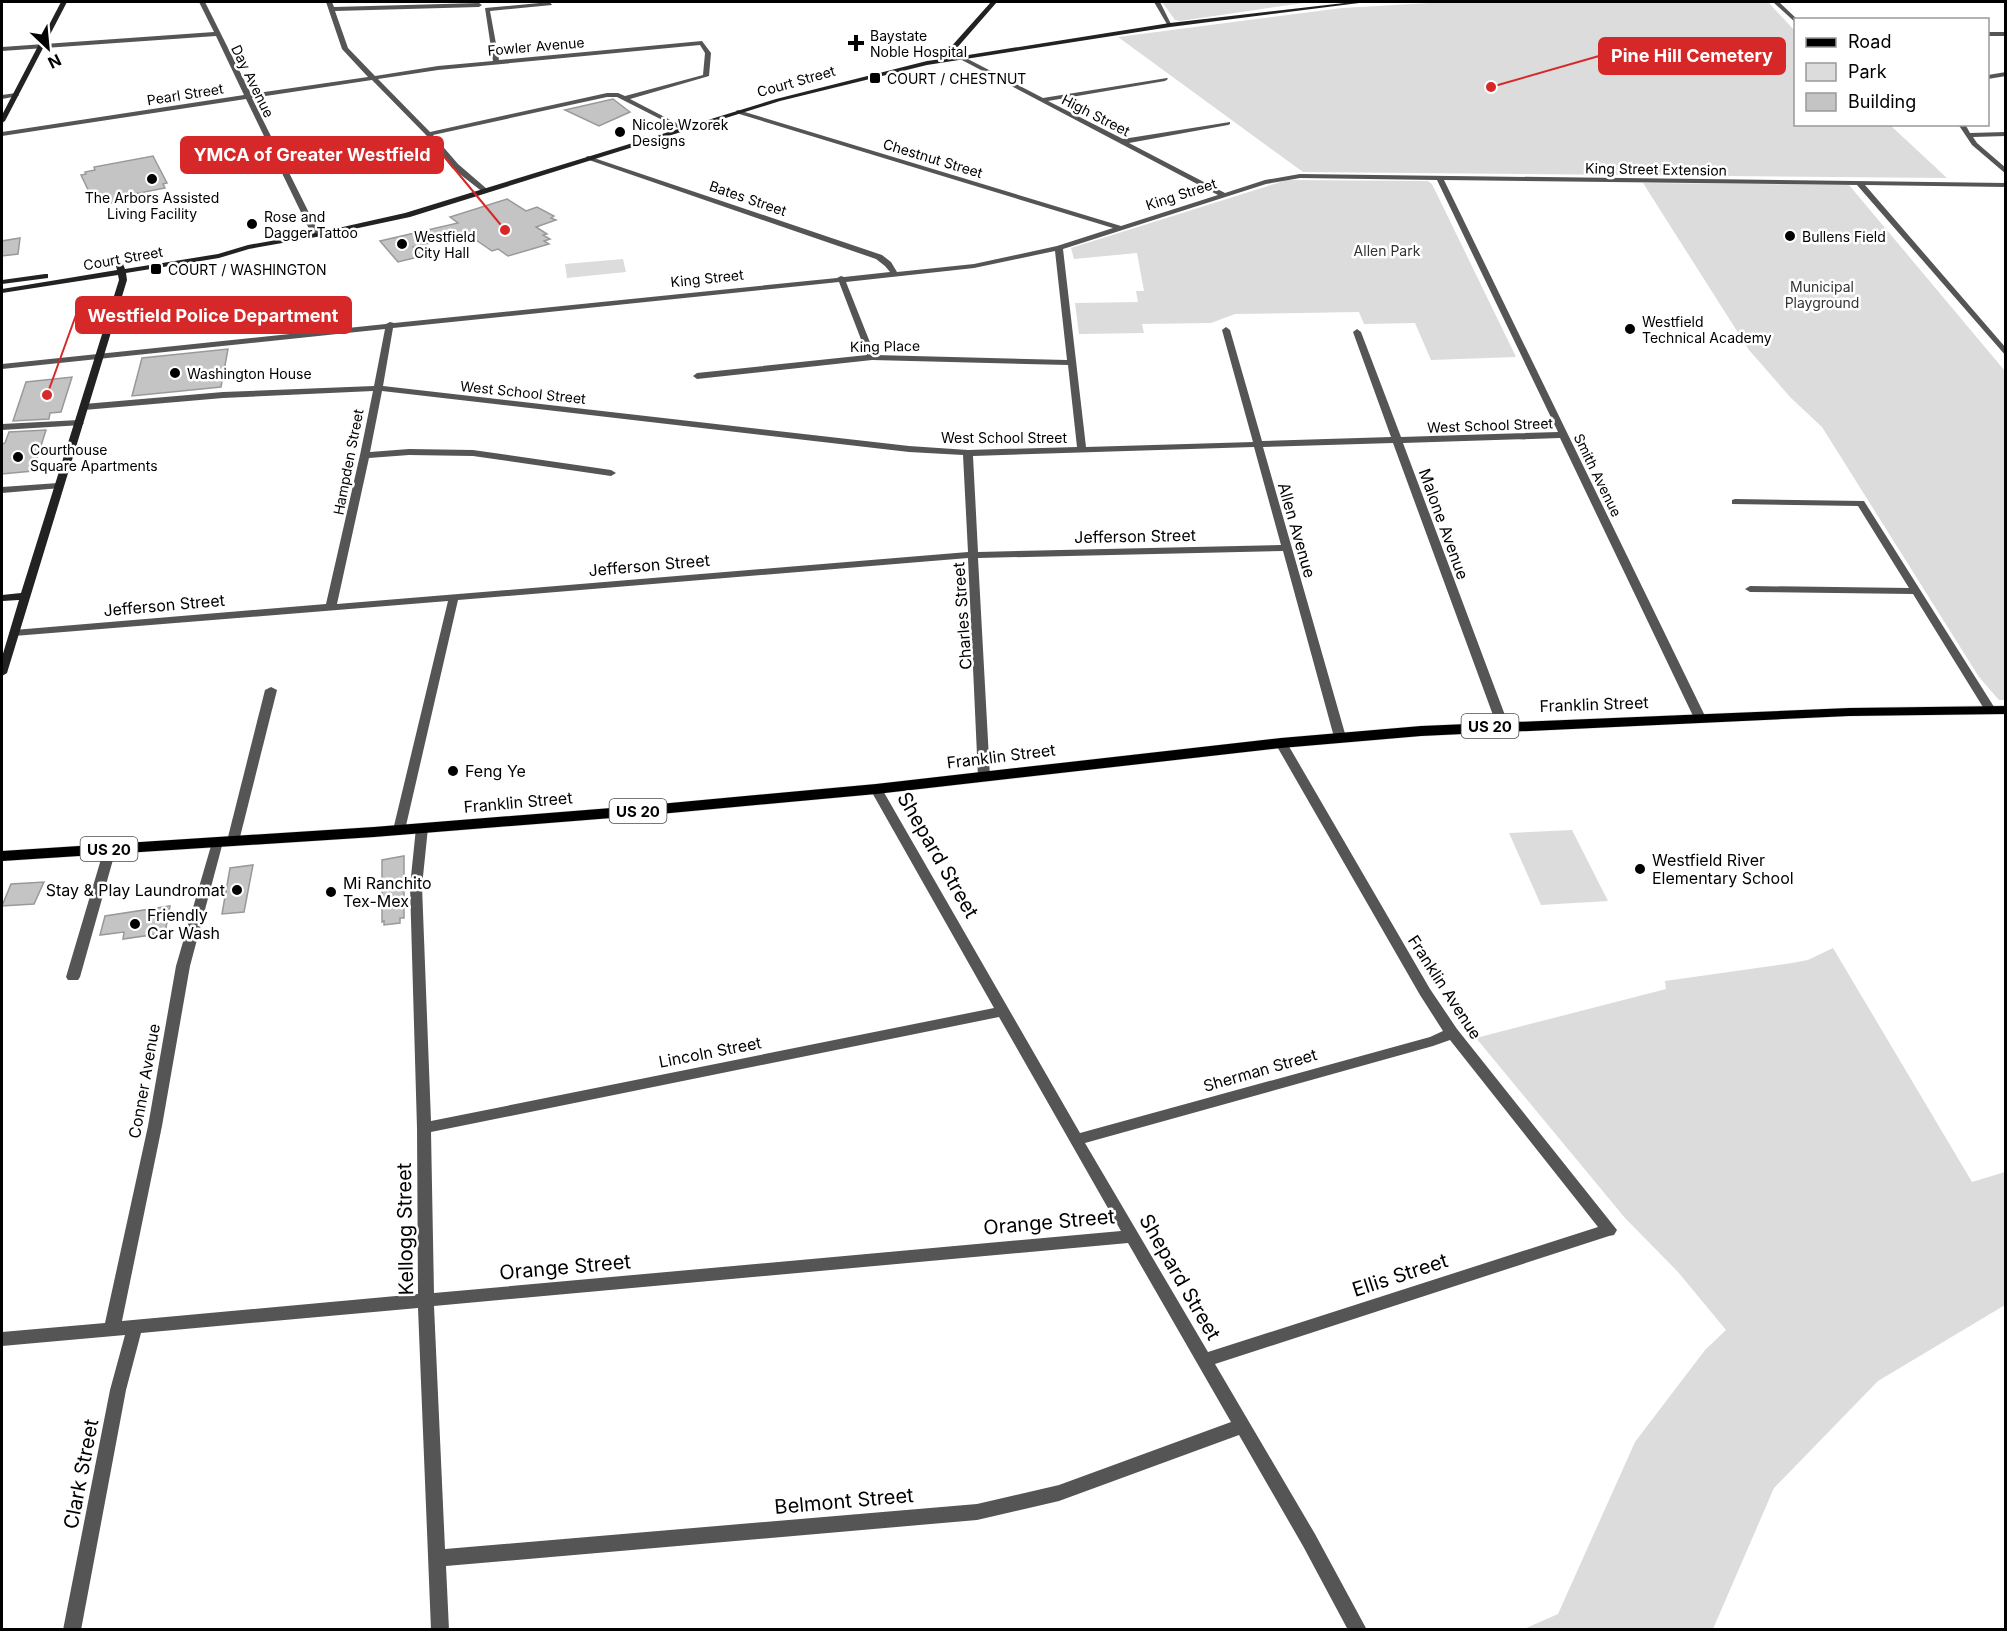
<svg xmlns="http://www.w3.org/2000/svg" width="2007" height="1631" font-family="Inter,sans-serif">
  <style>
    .green { fill: #dcdcdc }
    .building { fill: #c4c4c4; stroke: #999; stroke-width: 1.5 }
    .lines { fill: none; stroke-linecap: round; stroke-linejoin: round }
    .primary-casing { stroke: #dbdbdb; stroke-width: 1 }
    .street { fill: #555; fill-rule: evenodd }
    .secondary { fill: #222; fill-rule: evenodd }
    .primary { fill: #000; fill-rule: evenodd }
    .poi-dot { fill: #000; stroke: #fff; stroke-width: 2 }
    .labels { text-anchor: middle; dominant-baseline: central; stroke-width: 5; stroke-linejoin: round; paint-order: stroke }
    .far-poi-label { font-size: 14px; fill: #000; stroke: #fff; text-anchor: start }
    .far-street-label { font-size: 14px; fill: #000; stroke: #fff }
    .far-park-label { font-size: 14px; fill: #333; stroke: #fff }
    .shield { fill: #fff; stroke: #4c4c4c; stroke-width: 1.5 }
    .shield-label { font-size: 15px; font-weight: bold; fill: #000 }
    .street-label { font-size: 16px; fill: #000; stroke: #fff }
    .poi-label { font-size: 16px; fill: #000; stroke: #fff; text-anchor: start }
    .near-street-label { font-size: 20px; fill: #000; stroke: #fff }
    .leader { fill: none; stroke: #d62828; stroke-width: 2 }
    .callout-dot { fill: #d62828; stroke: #fff; stroke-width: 2 }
    .callout { fill: #d62828; stroke: #d62828; stroke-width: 2 }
    .callout-label { font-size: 18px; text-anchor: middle; font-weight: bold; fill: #fff }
  </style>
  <rect width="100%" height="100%" fill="#fff"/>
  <!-- green -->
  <g class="green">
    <polygon points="1162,2 1301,2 1303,3 1180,21 1175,20"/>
    <polygon points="1447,2 1768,2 1795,31 1796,124 1890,125 1947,178 1303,172 1118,37 1342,8"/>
    <polygon points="1287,180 1428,181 1432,184 1516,357 1431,360 1415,323 1364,324 1359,312 1235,314 1211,323 1142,324 1144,333 1079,334 1075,303 1138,302 1136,291 1144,291 1137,253 1074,259 1071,248"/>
    <polygon points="1643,183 1849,185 2005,371 2005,700 1999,700 1979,677 1822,427 1791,398 1749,350"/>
    <polygon points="623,259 626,272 567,278 565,264"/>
    <polygon points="1572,830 1608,901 1541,905 1509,833"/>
    <polygon points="1833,948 1972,1182 2005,1172 2005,1305 1878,1381 1774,1488 1713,1629 1524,1629 1558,1614 1635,1442 1705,1350 1726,1330 1678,1272 1625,1218 1476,1038 1666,989 1665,981 1792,963 1808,960"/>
  </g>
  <!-- building -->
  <g class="building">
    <polygon points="613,99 630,112 599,126 565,110"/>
    <polygon points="153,156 167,183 163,184 165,188 124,196 126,200 111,203 108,197 92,198 81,175 86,174 85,172 95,170 94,167"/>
    <polygon points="507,199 526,211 537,207 554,216 551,218 556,220 536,227 547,234 543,235 550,239 544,241 549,244 508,256 498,249 492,251 467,234 413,247 422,256 398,262 380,241 458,223 450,217"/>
    <polygon points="20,238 18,254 2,256 2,241"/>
    <polygon points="228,349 221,387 132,396 142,358"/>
    <polygon points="72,377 61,412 50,413 49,419 13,421 26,382"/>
    <polygon points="46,430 33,471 2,474 2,444 5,443 9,432"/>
    <polygon points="404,856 404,918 400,918 400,923 384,925 384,921 382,922 382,860"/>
    <polygon points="253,865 244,912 222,914 230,868"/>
    <polygon points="44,882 34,904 2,906 11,884"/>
    <polygon points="170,906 165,933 123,939 124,932 100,935 105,916"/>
  </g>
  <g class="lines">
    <defs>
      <polygon id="primary" points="2006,706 2006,714 1849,716 1421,736 1281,748 876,794 649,815 374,837 2,861 2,851 374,827 649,805 876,784 1281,738 1421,726 1849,708"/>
    </defs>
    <!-- primary casing -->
    <use href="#primary" class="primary-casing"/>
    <!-- street -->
    <g class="street">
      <path d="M199,2H205L251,94L368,77L342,49L326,2H332L334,7L479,3L482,5L479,7L335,11L348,48L375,76L438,66L493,61L485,8L550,2L552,5L490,11L499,60L702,41L711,53L709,76L630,99L684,127V129L682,130L617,97H607L433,135L458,164L487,189L488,191L484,193L452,168L426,135L372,80L252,98L320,235L316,237L312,235L246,99L2,136V132L244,95L216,36L2,51V47L214,32ZM700,45L705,53L703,75L625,96L618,93H607L430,132L378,79L438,70Z"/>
      <polygon points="1154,2 1160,2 1172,26 1168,26"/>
      <polygon points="1773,2 1779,2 1798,20 1796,20 1796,23"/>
      <rect x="1988" y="32" width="18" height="4"/>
      <path d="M960,55L1043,98L1167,78L1168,79L1165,81L1048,101L1123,139L1230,122V124L1228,125L1129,143L1225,193L1265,180L1300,174L2006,183V187L1865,185L2006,348V356L1857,185L1444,180L1706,718L1700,722L1694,718L1560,438L1403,443L1509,726L1503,730L1497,726L1393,443L1263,447L1346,737L1340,741L1334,737L1283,551L978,558L990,777L984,781L978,777L968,558L458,600L405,830L399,834L393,830L448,601L14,636L9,633L14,630L326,604L360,455L373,391L223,398L84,410L80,407L84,404L223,392L374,386L385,329L2,369V364L386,324L390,322L394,323L837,278L841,276L844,277L890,272L885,266L876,259L586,159V157L588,156L882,255L891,262L897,272L974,264L1057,246L1113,228L736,113V111L738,110L1121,226L1218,195L958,58L957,57ZM1300,178L1437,180L1558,432L1401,437L1361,332L1357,329L1353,332L1391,437L1262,441L1230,330L1226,327L1222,330L1253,442L1086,447L1063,249L1266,184ZM1055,251L1067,360L875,355L846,282L974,268ZM839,282L867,355L697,373L693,376L697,379L872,360L1068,365L1077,447L968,450L909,446L383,386L393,328ZM382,391L909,452L963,455L968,552L337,604L369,458L409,455L473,456L611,476L616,473L611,470L473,450L409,449L370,452ZM1254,447L1281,545L978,552L973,456Z"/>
      <polygon points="2006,72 2006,76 1988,79 1988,75"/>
      <polygon points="16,93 19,95 18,96 2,99 2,95"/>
      <polygon points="1958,124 1965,124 1970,133 2006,132 2006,136 1973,137 1977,143 2006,168 2006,174 1972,145"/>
      <polygon points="79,420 84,423 82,425 2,430 2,424"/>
      <polygon points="58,483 63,486 61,488 2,493 2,487"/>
      <polygon points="1735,499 1864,501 1996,710 1994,712 1986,712 1913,594 1750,592 1745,589 1750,586 1909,588 1858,506 1732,504 1732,500"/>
      <polygon points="271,687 277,690 239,841 233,845 227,841 265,690"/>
      <path d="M1281,739L1287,743L1430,989L1457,1029L1617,1230L1614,1235L1609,1236L1215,1364L1315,1534L1367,1630H1348L1303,1546L1239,1435L1059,1501L977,1520L446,1566L449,1630H431L418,1308L141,1333L126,1390L81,1630H63L110,1390L125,1335L2,1346V1332L105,1323L148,1126L176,966L213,839L217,838L223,842L190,966L162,1126L122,1321L418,1294L417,1128L410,886L416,828L422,824L428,828L422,886L431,1121L994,1008L870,789L876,785L882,789L1080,1133L1430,1037L1443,1031L1420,995L1275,743ZM999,1017L1121,1231L434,1293L431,1132ZM1450,1040L1598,1227L1208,1352L1085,1143L1433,1046ZM1128,1243L1231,1422L1059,1485L977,1504L445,1549L434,1306Z"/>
      <polygon points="110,845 116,849 80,977 78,980 68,980 66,977 104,849"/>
    </g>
    <!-- secondary -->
    <g class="secondary">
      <polygon points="61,2 67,2 5,121 2,123 2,115"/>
      <polygon points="991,2 997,2 956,49 962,56 1170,23 1353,2 1367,2 1170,27 927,65 780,101 410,217 316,237 249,249 219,258 126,273 127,280 7,673 2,676 2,657 19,600 2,601 2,595 21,593 119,280 118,275 2,293 2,289 117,270 116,266 120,264 123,264 125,269 218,254 248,245 316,233 405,213 776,99 927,61 956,57 949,49"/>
      <polygon points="45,274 48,274 48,278 2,284 2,280"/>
    </g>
    <!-- primary -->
    <use href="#primary" class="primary"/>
  </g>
  <!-- markers -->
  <g class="poi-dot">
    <path d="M853 34h6v6h6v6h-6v6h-6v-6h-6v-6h6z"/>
    <rect x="869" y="72" width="12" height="12" rx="3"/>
    <circle cx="620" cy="132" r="6"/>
    <circle cx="152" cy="179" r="6"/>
    <circle cx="252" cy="224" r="6"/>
    <circle cx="1790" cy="236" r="6"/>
    <circle cx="402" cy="244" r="6"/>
    <rect x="150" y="263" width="12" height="12" rx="3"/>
    <circle cx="1630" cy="329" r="6"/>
    <circle cx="175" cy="373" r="6"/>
    <circle cx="18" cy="457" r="6"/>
    <circle cx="453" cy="771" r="6"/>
    <circle cx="1640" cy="869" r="6"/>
    <circle cx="237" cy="890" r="6"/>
    <circle cx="331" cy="892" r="6"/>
    <circle cx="135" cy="924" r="6"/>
  </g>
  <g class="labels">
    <!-- far-poi labels -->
    <g class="far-poi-label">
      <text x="870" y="35">Baystate<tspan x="870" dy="16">Noble Hospital</tspan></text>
      <text x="887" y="78">COURT / CHESTNUT</text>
      <text x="632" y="124">Nicole Wzorek<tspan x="632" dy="16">Designs</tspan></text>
      <text x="152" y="197" text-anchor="middle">The Arbors Assisted<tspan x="152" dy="16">Living Facility</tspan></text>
      <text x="264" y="216">Rose and<tspan x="264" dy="16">Dagger Tattoo</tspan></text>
      <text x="414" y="236">Westfield<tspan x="414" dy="16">City Hall</tspan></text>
      <text x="1802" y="236">Bullens Field</text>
      <text x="168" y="269">COURT / WASHINGTON</text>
      <text x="1642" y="321">Westfield<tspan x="1642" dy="16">Technical Academy</tspan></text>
      <text x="187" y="373">Washington House</text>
      <text x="30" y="449">Courthouse<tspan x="30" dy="16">Square Apartments</tspan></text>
    </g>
    <!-- far-street labels -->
    <g class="far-street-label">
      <text transform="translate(536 46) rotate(-5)">Fowler Avenue</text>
      <text transform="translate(253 81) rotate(64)">Day Avenue</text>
      <text transform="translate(796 81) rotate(-16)">Court Street</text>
      <text transform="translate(185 94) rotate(-9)">Pearl Street</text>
      <text transform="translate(1096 115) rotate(27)">High Street</text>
      <text transform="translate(933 158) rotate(17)">Chestnut Street</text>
      <text transform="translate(1656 169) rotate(1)">King Street Extension</text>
      <text transform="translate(1181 194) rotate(-18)">King Street</text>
      <text transform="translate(748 198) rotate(19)">Bates Street</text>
      <text transform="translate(123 258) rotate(-10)">Court Street</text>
      <text transform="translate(707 278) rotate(-6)">King Street</text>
      <text transform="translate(885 346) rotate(-1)">King Place</text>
      <text transform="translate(523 392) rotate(6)">West School Street</text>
      <text transform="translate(1490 425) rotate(-2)">West School Street</text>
      <text x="1004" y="437">West School Street</text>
      <text transform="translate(348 462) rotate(-79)">Hampden Street</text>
      <text transform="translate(1598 475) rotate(64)">Smith Avenue</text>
    </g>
    <!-- far-park labels -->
    <g class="far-park-label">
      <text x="1387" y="250">Allen Park</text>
      <text x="1822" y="286">Municipal<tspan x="1822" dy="16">Playground</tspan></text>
    </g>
    <!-- shield labels -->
    <g class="shield">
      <rect x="1461.5" y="714" width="57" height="24" rx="4.5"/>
      <rect x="609.5" y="799" width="57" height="24" rx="4.5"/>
      <rect x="80.5" y="837" width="57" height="24" rx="4.5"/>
    </g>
    <g class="shield-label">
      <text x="1490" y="726">US 20</text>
      <text x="638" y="811">US 20</text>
      <text x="109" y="849">US 20</text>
    </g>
    <!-- street labels -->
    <g class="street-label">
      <text transform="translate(1444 524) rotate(70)">Malone Avenue</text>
      <text transform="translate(1297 530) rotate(74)">Allen Avenue</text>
      <text transform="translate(1135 536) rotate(-1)">Jefferson Street</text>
      <text transform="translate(649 565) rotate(-5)">Jefferson Street</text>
      <text transform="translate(164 605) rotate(-5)">Jefferson Street</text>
      <text transform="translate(962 616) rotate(-94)">Charles Street</text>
      <text transform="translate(1594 704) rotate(-2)">Franklin Street</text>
      <text transform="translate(1001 756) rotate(-7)">Franklin Street</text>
      <text transform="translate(518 802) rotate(-5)">Franklin Street</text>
      <text transform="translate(1445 987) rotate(57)">Franklin Avenue</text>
      <text transform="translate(710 1052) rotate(-11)">Lincoln Street</text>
      <text transform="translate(1260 1070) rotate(-16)">Sherman Street</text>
      <text transform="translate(144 1081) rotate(-80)">Conner Avenue</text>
    </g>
    <!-- poi labels -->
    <g class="poi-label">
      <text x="465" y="771">Feng Ye</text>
      <text x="1652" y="860">Westfield River<tspan x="1652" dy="18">Elementary School</tspan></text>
      <text x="343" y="883">Mi Ranchito<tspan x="343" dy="18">Tex-Mex</tspan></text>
      <text x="225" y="890" text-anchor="end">Stay &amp; Play Laundromat</text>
      <text x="147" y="915">Friendly<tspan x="147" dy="18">Car Wash</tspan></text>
    </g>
    <!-- near-street labels -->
    <g class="near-street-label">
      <text transform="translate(938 855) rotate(60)">Shepard Street</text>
      <text transform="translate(1049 1222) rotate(-5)">Orange Street</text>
      <text transform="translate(405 1229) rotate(-91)">Kellogg Street</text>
      <text transform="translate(565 1267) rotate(-5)">Orange Street</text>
      <text transform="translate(1400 1275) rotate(-18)">Ellis Street</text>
      <text transform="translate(1180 1277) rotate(60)">Shepard Street</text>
      <text transform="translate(81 1474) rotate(-79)">Clark Street</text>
      <text transform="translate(844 1501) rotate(-5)">Belmont Street</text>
    </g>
  </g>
  <!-- callouts -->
  <path class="leader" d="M1491 87L1599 56M505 230L443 155M47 395L76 315"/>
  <g class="callout-dot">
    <circle cx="1491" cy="87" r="6"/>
    <circle cx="505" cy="230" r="6"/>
    <circle cx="47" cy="395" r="6"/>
  </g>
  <g class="callout">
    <rect x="1599" y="38" width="186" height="36" rx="6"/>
    <rect x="181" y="137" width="262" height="36" rx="6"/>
    <rect x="76" y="297" width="275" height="36" rx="6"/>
  </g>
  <g class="callout-label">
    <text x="1692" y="62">Pine Hill Cemetery</text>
    <text x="312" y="161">YMCA of Greater Westfield</text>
    <text x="213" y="322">Westfield Police Department</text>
  </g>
  <!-- border -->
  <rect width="2007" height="1631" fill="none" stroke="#000000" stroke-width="6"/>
  <!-- legend -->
  <rect x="1794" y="18" width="195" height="108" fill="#ffffff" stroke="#999999" stroke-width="1.5"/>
  <rect x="1806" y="38" width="30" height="9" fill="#000000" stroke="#999999" stroke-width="1.5"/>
  <text x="1848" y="48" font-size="18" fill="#000000">Road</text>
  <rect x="1806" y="63" width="30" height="18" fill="#dcdcdc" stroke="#999999" stroke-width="1.5"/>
  <text x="1848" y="78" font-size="18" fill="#000000">Park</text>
  <rect x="1806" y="93" width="30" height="18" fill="#c4c4c4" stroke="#999999" stroke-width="1.5"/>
  <text x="1848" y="108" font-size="18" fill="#000000">Building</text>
  <!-- north arrow -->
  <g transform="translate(48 48) rotate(154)" stroke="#ffffff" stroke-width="4.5" paint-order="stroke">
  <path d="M0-4.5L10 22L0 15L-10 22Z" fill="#000000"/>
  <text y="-9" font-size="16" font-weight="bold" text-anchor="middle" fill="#000000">N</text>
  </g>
</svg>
